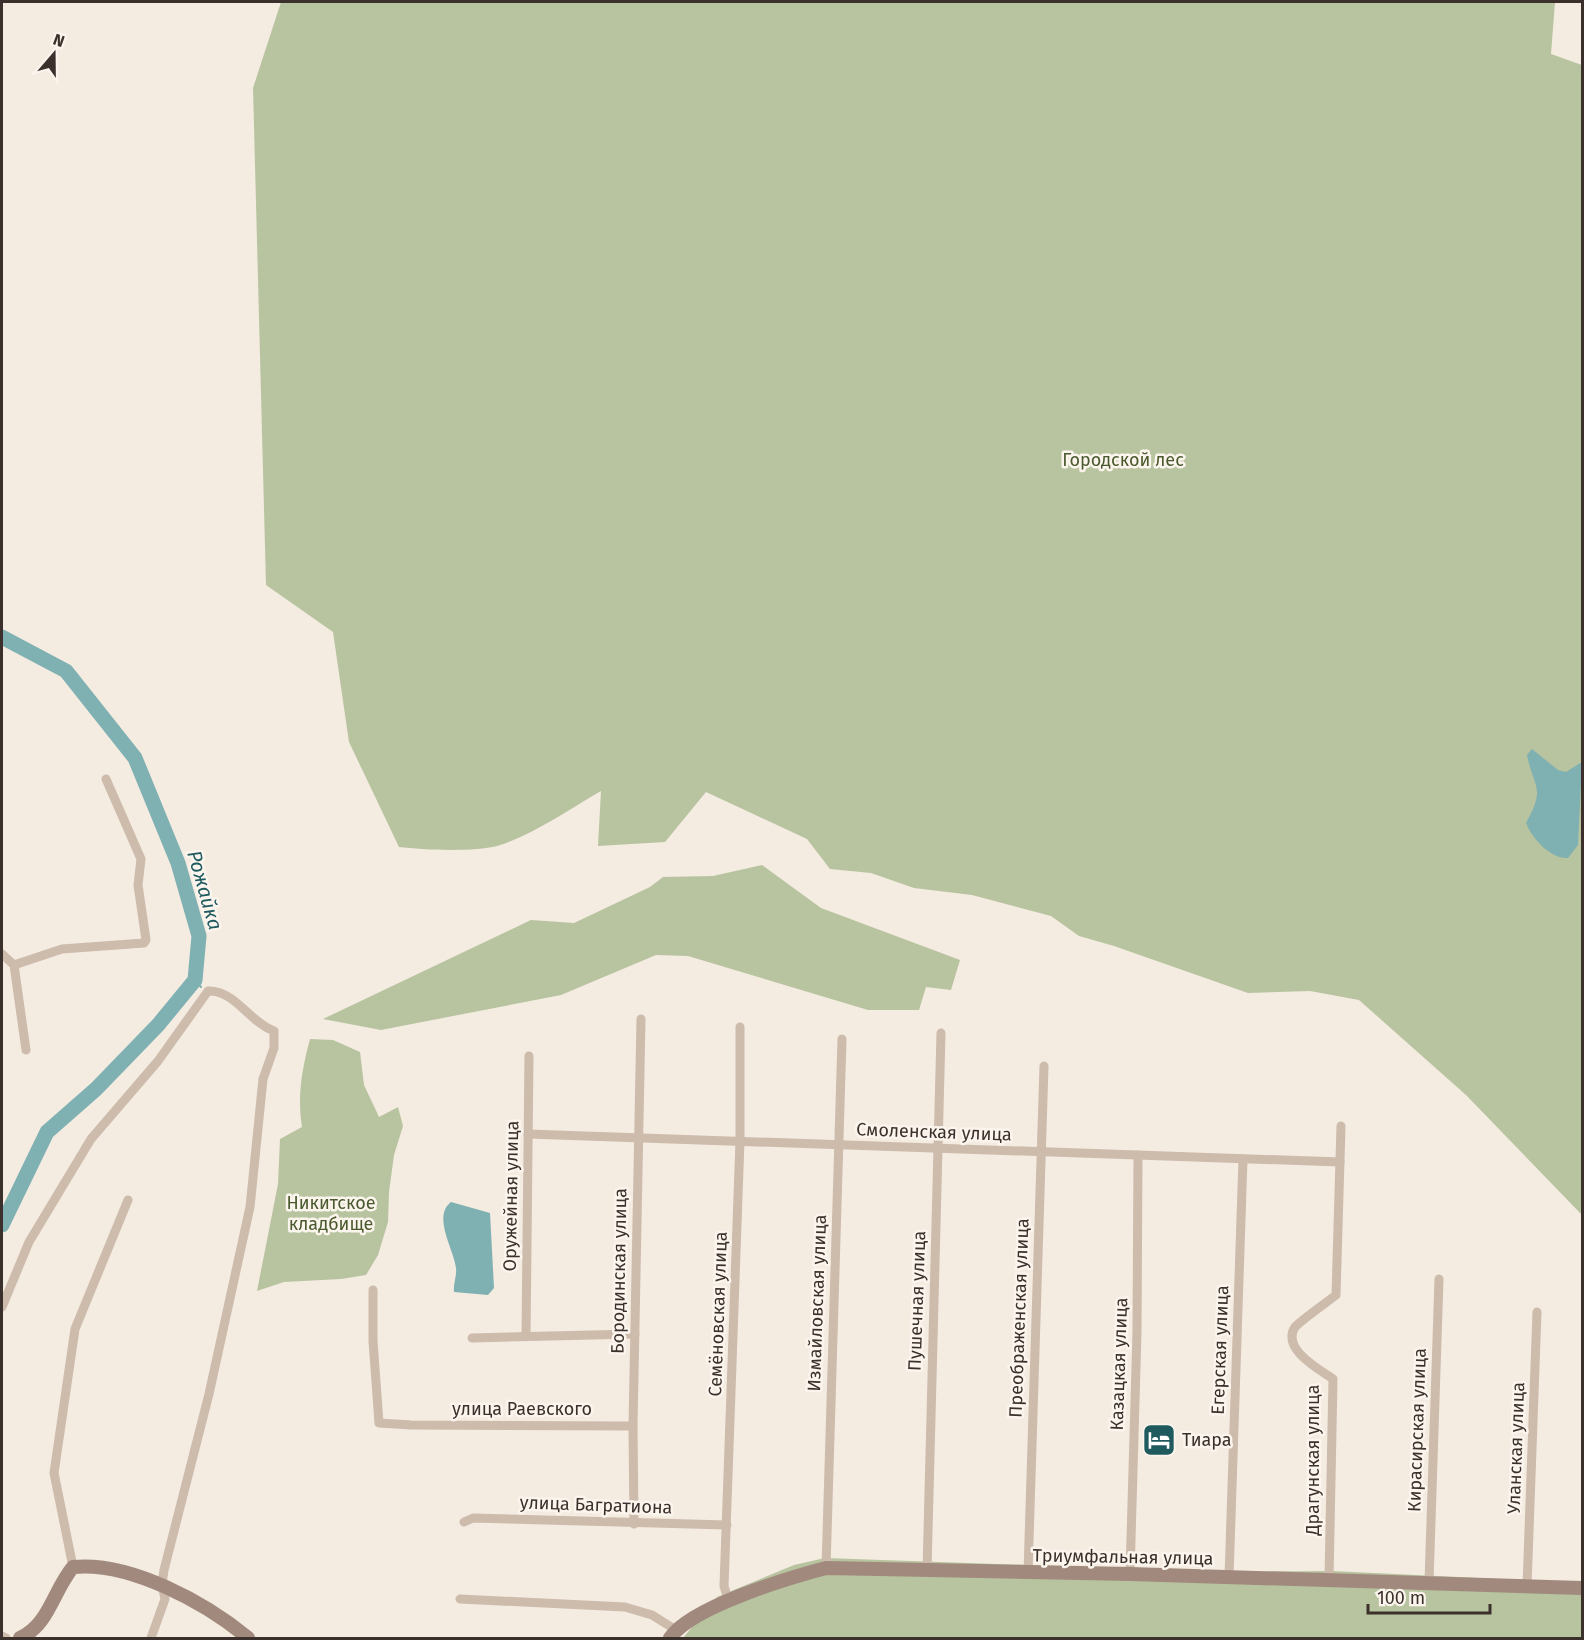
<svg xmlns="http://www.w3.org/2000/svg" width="1584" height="1640" font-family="'Fira Sans',sans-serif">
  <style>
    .green { fill: #b8c4a0 }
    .water { fill: #7fb0b2 }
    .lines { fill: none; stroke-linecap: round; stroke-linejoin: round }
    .stream { stroke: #7fb0b2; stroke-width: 2 }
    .river { stroke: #7fb0b2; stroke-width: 15 }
    .street { stroke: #cdbbac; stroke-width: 9 }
    .secondary { stroke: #a18a7d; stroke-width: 14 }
    .labels { text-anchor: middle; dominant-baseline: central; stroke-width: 5; stroke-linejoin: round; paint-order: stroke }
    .park-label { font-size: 18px; fill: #4a5a2e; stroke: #fbf5ee }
    .street-label { font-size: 18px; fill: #3b302b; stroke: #fbf5ee }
    .poi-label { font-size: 18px; fill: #3b302b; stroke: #fbf5ee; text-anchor: start }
    .water-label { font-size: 20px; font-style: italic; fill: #1f5a5e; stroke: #fbf5ee }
  </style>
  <rect width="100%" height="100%" fill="#f4ebe1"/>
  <!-- green -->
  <g class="green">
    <path d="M281,2H1555L1551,54L1582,65V1215L1466,1095L1359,1000L1310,991L1248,993L1114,946L1079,936L1051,916L972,895L914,888L871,873L830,869L807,839L706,792L665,842L598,846L601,791C568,810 533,835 497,846C474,852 423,850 399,847L349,742L333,632L266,585L253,88Z"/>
    <polygon points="762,865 821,908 960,960 951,990 926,987 919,1010 868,1010 688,956 656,955 561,995 381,1030 323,1019 531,920 574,923 650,887 663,877 713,876"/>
    <path d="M310,1039L333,1040L360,1052L364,1085L379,1117L398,1107L403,1126L394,1155L389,1192L388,1222L378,1255L366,1275L341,1279L284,1282L257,1291L278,1184L280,1139L302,1127C297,1096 302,1069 310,1039Z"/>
    <polygon points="825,1558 1229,1572 1332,1571 1582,1583 1582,1638 683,1638 717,1597 794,1565"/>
  </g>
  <!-- water -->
  <g class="water">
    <path d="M1532,749L1558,770L1566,772L1582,762L1578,845L1568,858C1550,859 1532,838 1526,823C1546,786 1534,790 1527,755Z"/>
    <path d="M451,1202L490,1213L494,1288L488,1295L454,1292C453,1284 457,1276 456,1268C454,1250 432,1216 451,1202Z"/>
  </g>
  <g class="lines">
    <!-- stream -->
    <polyline class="stream" points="195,980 201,987"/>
    <!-- river -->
    <polyline class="river" points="2,637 66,671 135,758 178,863 199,936 195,980 158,1025 96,1089 47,1132 2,1225"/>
    <!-- street -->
    <g class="street">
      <polyline points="2,954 14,965 26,1050"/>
      <polyline points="14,965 62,949 144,943 146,940 138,885 141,859 106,779"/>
      <polyline points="528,1134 1340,1162"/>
      <polyline points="373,1290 373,1341 379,1423 411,1425 633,1426"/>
      <path d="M2,1307L29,1242L91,1139L158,1061L208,991C235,990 249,1022 274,1031V1048L263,1079L250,1207L209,1394L164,1570L162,1584L165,1599L151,1638"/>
      <polyline points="526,1336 529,1056"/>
      <polyline points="472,1338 635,1334"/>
      <polyline points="464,1522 473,1518 727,1525"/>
      <polyline points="634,1524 633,1426 641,1019"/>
      <polyline points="73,1567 54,1473 75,1329 128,1200"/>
      <polyline points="826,1568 842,1039"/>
      <polyline points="927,1570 941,1033"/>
      <polyline points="1028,1572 1044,1066"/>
      <polyline points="1130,1574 1137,1332 1138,1155"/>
      <polyline points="1229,1577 1243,1159"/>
      <path d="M1329,1579L1333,1379C1319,1369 1281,1349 1295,1327C1300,1321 1327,1302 1336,1295L1341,1126"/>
      <polyline points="1429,1582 1439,1279"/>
      <polyline points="1527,1586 1537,1312"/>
      <polyline points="460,1599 625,1607 652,1615 676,1630"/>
      <polyline points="729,1602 724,1586 740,1141 740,1027"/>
      <polyline points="2,1636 6,1638"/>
    </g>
    <!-- secondary -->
    <g class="secondary">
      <path d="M20,1638C49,1625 53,1591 73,1567C130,1561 206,1603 248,1638"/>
      <path d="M670,1638C691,1607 788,1578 826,1568L1130,1574L1582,1588"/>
    </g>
  </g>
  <!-- icons -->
  <defs>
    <symbol id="hotel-square" viewBox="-11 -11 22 22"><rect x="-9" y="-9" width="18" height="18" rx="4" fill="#1f5a5e" stroke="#fbf5ee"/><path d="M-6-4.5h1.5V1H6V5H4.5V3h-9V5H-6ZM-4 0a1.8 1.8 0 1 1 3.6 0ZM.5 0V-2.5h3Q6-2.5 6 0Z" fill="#fff"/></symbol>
  </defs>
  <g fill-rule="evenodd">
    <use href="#hotel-square" x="1140" y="1421" width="38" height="38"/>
  </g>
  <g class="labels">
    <!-- park labels -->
    <g class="park-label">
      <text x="1123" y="460">Городской лес</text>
      <text x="331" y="1203">Никитское<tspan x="331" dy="21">кладбище</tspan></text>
    </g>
    <!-- street labels -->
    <g class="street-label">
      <text transform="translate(934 1132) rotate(2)">Смоленская улица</text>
      <text transform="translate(511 1196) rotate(-89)">Оружейная улица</text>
      <text transform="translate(619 1271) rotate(-89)">Бородинская улица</text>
      <text transform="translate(917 1301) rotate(-88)">Пушечная улица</text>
      <text transform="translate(817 1303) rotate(-88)">Измайловская улица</text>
      <text transform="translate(718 1314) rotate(-88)">Семёновская улица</text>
      <text transform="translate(1019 1318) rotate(-88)">Преображенская улица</text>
      <text transform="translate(1220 1350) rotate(-88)">Егерская улица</text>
      <text transform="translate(1119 1364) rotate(-88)">Казацкая улица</text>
      <text x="522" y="1409">улица Раевского</text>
      <text transform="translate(1417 1430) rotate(-88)">Кирасирская улица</text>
      <text transform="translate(1516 1448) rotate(-88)">Уланская улица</text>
      <text transform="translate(1313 1460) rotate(-90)">Драгунская улица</text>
      <text transform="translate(596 1505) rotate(2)">улица Багратиона</text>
      <text transform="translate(1123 1557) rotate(1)">Триумфальная улица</text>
    </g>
    <!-- poi labels -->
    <g class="poi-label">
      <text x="1182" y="1440">Тиара</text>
    </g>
    <!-- water labels -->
    <g class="water-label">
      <text transform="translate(205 890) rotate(74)">Рожайка</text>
    </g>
  </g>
  <!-- border -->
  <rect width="1584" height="1640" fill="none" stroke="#3b302b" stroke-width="6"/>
  <!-- north arrow -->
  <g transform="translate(54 54) rotate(20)" stroke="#fbf5ee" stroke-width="4.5" paint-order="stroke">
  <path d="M0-4.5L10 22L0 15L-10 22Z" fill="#3b302b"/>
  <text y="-9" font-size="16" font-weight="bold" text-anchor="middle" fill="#3b302b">N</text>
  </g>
  <!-- scale -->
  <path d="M1368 1604v9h122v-9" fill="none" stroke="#3b302b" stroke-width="3"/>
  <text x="1377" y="1604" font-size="18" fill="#3b302b" stroke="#fbf5ee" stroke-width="4.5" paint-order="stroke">100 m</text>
</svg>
